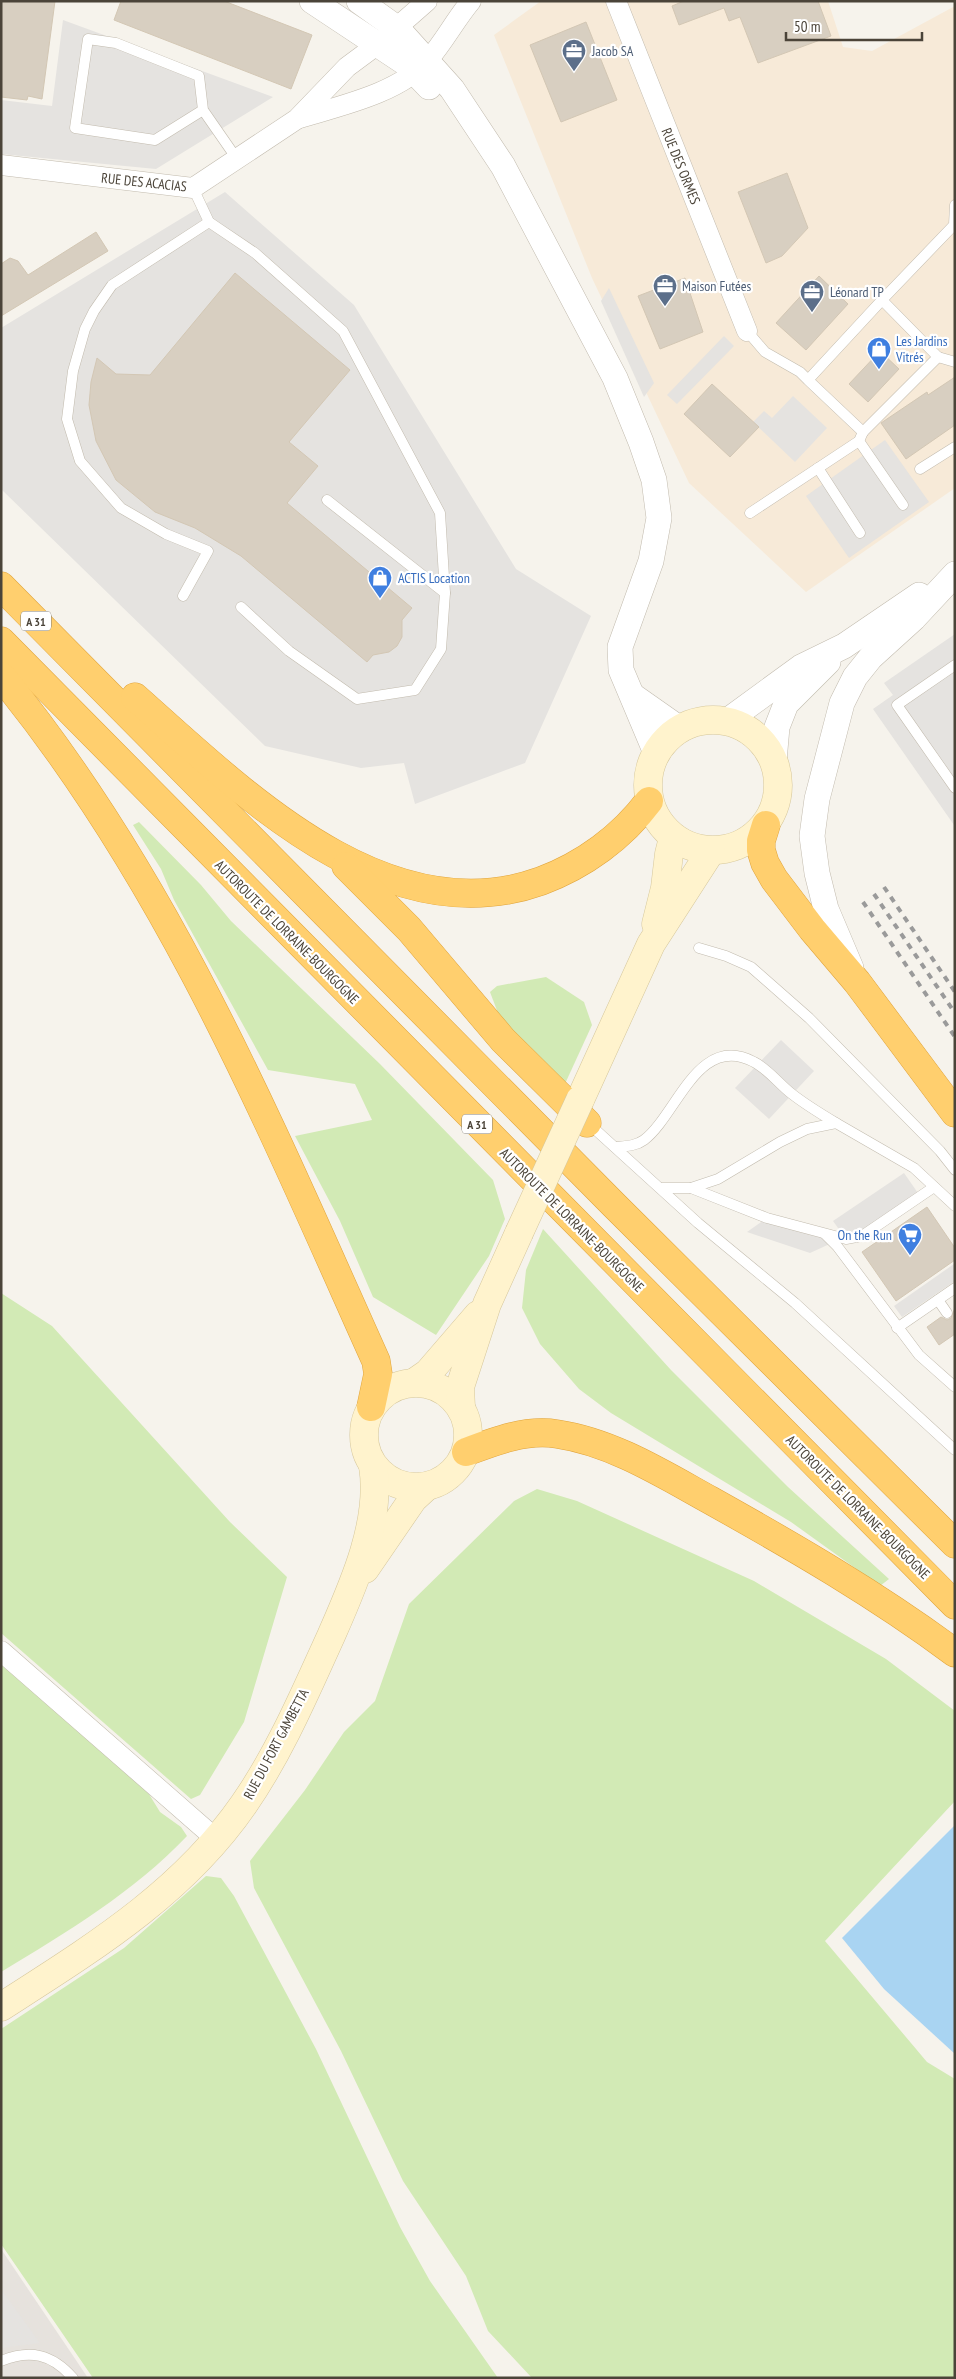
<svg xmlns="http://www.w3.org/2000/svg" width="956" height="2379" font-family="'PT Sans Narrow',sans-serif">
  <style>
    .commercial { fill: #f7ead8 }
    .industrial { fill: #e6e2dd }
    .green { fill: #d2eab5 }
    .parking { fill: #e5e3e0 }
    .water { fill: #a9d4f2 }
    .building { fill: #d8cfc1; stroke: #d3c7b4 }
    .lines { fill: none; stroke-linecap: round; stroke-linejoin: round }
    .service-casing { stroke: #c2bbae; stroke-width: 11 }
    .minor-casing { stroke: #c2bbae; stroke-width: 21 }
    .tertiary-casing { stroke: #c2bbae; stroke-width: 26 }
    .secondary-casing { stroke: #d6c79b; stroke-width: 29 }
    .motorway-casing { stroke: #e0a43c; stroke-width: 29 }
    .service { stroke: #fff; stroke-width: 10 }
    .minor { stroke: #fff; stroke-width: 20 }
    .tertiary { stroke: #fff; stroke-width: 25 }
    .secondary { stroke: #fff3cd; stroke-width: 28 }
    .motorway { stroke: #ffcf6e; stroke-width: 28 }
    .rail { stroke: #9a9a9a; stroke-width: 4; stroke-dasharray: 6 6; stroke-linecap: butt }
    .secondary-bridge-casing { stroke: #d6c79b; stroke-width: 29; stroke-linecap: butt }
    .secondary-bridge { stroke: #fff3cd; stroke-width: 28 }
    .labels { text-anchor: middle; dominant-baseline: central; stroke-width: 4.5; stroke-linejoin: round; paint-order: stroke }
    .shield { fill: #fff; stroke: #817c74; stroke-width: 1 }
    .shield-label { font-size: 12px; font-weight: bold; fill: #4b4439 }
    .service-label { font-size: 14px; fill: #4e5e75; stroke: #fff; text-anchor: start }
    .street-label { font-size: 14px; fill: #4b4439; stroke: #fff }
    .shop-label { font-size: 14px; fill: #366cbe; stroke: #fff; text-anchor: start }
  </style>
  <rect width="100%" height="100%" fill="#f6f3ec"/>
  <!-- commercial -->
  <polygon class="commercial" points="541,1 828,1 843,47 872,51 955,6 955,488 806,592 689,483 592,278 494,35"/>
  <!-- industrial -->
  <polygon class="industrial" points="1,2249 88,2378 1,2378"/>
  <!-- green -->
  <g class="green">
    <polygon points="139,822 201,885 231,921 380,1064 493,1180 505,1219 489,1256 436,1335 373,1297 340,1221 295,1136 372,1120 355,1084 268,1070 174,900 161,869 133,825"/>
    <polygon points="546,977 584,1002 592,1025 564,1086 501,1021 490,992 497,986"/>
    <polygon points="543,1229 671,1370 788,1487 889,1579 880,1586 791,1522 611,1413 579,1389 540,1344 522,1308 526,1270"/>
    <polygon points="1,1293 52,1326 230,1522 287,1577 244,1722 200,1795 191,1799 1,1633"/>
    <polygon points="537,1489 577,1501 754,1581 886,1659 955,1711 955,1801 825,1941 927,2062 955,2079 955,2378 532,2378 488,2331 466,2276 403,2181 341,2051 254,1888 250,1861 305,1790 344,1732 375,1701 409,1604 514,1501"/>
    <path d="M1,1663L144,1786L160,1812L181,1827L187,1836C134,1892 67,1932 1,1972Z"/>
    <polygon points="206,1876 221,1878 234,1896 316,2049 400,2227 430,2281 498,2378 93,2378 1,2244 1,2029 124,1948"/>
  </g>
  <!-- parking -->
  <g class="parking">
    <polygon points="63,20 273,97 156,169 1,154 1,100 52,106"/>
    <polygon points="225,192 354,305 516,569 591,616 525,763 415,804 404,763 361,768 265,746 1,489 1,328"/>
    <polygon points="609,288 654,383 644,397 601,301"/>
    <polygon points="724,336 734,346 677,404 667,395"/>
    <polygon points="793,396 827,428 795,462 753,422 764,411 772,418"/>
    <polygon points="885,440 929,502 849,558 806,496"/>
    <polygon points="955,634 955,825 954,825 873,709 893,695 884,683"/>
    <polygon points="781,1040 814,1071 769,1119 735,1088"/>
    <polygon points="904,1173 920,1196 862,1236 846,1239 833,1221"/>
    <polygon points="767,1218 824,1234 834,1242 810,1253 747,1232"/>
    <polygon points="954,1264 955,1281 902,1317 894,1306"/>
    <polygon points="1,2289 40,2343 1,2348"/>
  </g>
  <!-- water -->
  <polygon class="water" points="955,1825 955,2054 884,1989 842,1938"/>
  <!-- building -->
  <g class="building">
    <polygon points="1,1 55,1 42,99 28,96 27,100 1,97"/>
    <polygon points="121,1 224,1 312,35 291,89 114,20"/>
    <polygon points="684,1 818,1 831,36 758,63 740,17 729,21 724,8 679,25 672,6"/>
    <polygon points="586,22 617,100 561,122 530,45"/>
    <polygon points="787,173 808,228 782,256 766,263 738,192"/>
    <polygon points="96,232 108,251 1,316 1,264 10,258 18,261 28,275"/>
    <polygon points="235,273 350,370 289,442 318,466 287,503 412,608 402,620 402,637 397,646 389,652 373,655 367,662 241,556 195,528 155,512 116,480 96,441 89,405 91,382 97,358 116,374 150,375"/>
    <polygon points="819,276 848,304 806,350 776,323"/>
    <polygon points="685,278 703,332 660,349 638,296"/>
    <polygon points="880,351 899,369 868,402 849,384"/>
    <polygon points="955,377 955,425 906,459 881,423 927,392 928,395"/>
    <polygon points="712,384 759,427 730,457 684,414"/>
    <polygon points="927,1207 955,1248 955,1260 896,1301 862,1252"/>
    <polygon points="955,1308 955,1334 939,1345 927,1327 941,1317 947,1320 951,1318"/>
  </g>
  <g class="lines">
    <defs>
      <g id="service">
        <polyline points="203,110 155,140 75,128 88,39 116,43 199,76 203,110 237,159"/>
        <polyline points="193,188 209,222 255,253 343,331 440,513 445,593 441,649 415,690 357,699 289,651 241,607"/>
        <polyline points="882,300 954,225 955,205"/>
        <polyline points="747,331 765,352 800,372 808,380 863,432 938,357 882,300 808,380"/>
        <polyline points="938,357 955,362"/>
        <polyline points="859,441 903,505"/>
        <polyline points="818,468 860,533"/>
        <polyline points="920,469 955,447"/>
        <polyline points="327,500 445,593"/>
        <polyline points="750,513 859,441 863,432"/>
        <polyline points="183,596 208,551 166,534 121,508 80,461 67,419 73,371 85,329 94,311 112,285 209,222"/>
        <polyline points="955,665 897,705 955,788"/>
        <polyline points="699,948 726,956 751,967 809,1018 940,1151 955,1170"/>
        <polyline points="588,1123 698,1223 795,1303 955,1450"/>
        <path d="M615,1147C626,1146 636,1146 644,1140C677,1115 698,1032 754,1062C768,1069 779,1084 792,1094C806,1105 821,1114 836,1123"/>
        <polyline points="662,1188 691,1188 718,1179 780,1142 807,1129 836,1123 914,1168 955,1206"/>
        <polyline points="691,1188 767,1218 846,1239 862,1236 934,1187"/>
        <polyline points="825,1234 837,1246 919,1355 955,1387"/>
        <polyline points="938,1300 947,1313"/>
        <polyline points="897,1328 955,1288"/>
        <path d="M1,2361C30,2349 52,2354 73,2378"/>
      </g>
      <g id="minor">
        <polyline points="616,1 747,331"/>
        <path d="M300,118C339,106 400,93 428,60C444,42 455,20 471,1"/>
        <polyline points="1,165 193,188 297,119 347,67 378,44 427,1"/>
        <polyline points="1,1651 216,1839"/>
      </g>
      <g id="tertiary">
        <polyline points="312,1 407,64 429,87"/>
        <polyline points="359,1 398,29 452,89 503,166 615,378 641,442 654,480 659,518 651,561 620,647 621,670 656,753"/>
        <polyline points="633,696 680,729"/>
        <polyline points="727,721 801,667 844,646 919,595"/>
        <polyline points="774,761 777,727 786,704 828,662"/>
        <polyline points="851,968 826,909 817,873 812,836 817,799 842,703 855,677 871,657 914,618 955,574"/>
      </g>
      <g id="secondary">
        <circle cx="713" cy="785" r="65"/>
        <polyline points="656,924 665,888 669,854 673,838"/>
        <polyline points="580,1100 651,944 711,851"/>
        <polyline points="415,1382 428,1373 478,1315"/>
        <circle cx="416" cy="1435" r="52"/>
        <polyline points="461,1408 460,1387 487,1304 519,1233"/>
        <polyline points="365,1569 413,1499 426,1487"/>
        <path d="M1,2007C91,1949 182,1894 244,1804C280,1752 305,1693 331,1636C353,1586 382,1522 373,1466"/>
      </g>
      <g id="motorway">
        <polyline points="1,586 614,1205 955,1544"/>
        <polyline points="1,641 955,1605"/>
        <path d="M1,676C168,879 269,1123 376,1361L378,1374L371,1407"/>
        <path d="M135,697C241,791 386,937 541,881C584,865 622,837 649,801"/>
        <polyline points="766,825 761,841 761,850 765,863 774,879 812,929 857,982 955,1113"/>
        <polyline points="346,866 409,929 503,1040 587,1123"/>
        <path d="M466,1452C495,1441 526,1429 557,1434C612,1442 663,1474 710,1500C794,1547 877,1595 955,1653"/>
      </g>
    </defs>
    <!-- service casing -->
    <use href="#service" class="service-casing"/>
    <!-- minor casing -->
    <use href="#minor" class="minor-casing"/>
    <!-- tertiary casing -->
    <use href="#tertiary" class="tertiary-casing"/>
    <!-- secondary casing -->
    <use href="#secondary" class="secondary-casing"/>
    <!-- motorway casing -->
    <use href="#motorway" class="motorway-casing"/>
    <!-- service -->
    <use href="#service" class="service"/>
    <!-- minor -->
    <use href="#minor" class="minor"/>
    <!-- tertiary -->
    <use href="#tertiary" class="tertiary"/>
    <!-- secondary -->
    <use href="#secondary" class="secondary"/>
    <!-- motorway -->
    <use href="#motorway" class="motorway"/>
    <!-- rail -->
    <g class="rail">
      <polyline points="884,887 955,992"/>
      <polyline points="874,894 955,1013"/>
      <polyline points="863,902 955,1037"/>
    </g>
    <defs>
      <polyline id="secondary-bridge" points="519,1233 580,1100"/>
    </defs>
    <!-- secondary-bridge casing -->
    <use href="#secondary-bridge" class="secondary-bridge-casing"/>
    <!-- secondary-bridge -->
    <use href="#secondary-bridge" class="secondary-bridge"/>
  </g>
  <!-- icons -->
  <defs>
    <symbol id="office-pin" viewBox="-11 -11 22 30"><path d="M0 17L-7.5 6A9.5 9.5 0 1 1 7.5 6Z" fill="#5c6f8a" stroke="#fff"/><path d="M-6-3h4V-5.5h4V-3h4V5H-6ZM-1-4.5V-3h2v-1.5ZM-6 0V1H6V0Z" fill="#fff"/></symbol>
    <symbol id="shop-pin" viewBox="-11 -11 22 30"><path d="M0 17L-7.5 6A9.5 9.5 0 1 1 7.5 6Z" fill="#3f7fe0" stroke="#fff"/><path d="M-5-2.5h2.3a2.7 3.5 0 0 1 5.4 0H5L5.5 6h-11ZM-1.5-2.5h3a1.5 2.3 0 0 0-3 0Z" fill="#fff"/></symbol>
    <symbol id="supermarket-pin" viewBox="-11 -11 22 30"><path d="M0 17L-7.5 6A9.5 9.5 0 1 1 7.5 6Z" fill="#3f7fe0" stroke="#fff"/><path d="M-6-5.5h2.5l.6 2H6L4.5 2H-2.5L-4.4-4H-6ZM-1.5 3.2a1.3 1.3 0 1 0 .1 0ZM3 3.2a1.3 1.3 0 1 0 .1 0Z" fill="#fff"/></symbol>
  </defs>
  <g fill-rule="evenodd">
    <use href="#office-pin" x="560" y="37" width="28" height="38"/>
    <use href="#office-pin" x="651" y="272" width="28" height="38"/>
    <use href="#office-pin" x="798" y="278" width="28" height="38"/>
    <use href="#shop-pin" x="865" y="335" width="28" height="38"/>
    <use href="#shop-pin" x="366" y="564" width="28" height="38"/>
    <use href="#supermarket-pin" x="896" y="1221" width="28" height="38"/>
  </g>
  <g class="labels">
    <!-- shield labels -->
    <g class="shield">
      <rect x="21" y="611.5" width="30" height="19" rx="4"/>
      <rect x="462" y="1114.5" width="30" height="19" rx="4"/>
    </g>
    <g class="shield-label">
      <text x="36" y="621">A 31</text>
      <text x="477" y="1124">A 31</text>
    </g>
    <!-- service labels -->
    <g class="service-label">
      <text x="592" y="51">Jacob SA</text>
      <text x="682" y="286">Maison Futées</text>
      <text x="830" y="292">Léonard TP</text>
    </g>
    <!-- street labels -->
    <g class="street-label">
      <text transform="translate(681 166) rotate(68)">RUE DES ORMES</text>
      <text transform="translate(144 182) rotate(6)">RUE DES ACACIAS</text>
      <text transform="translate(287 932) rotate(45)">AUTOROUTE DE LORRAINE-BOURGOGNE</text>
      <text transform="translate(572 1220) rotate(45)">AUTOROUTE DE LORRAINE-BOURGOGNE</text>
      <text transform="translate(858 1507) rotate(45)">AUTOROUTE DE LORRAINE-BOURGOGNE</text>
      <text transform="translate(276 1744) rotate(-62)">RUE DU FORT GAMBETTA</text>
    </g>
    <!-- shop labels -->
    <g class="shop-label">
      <text x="896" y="341">Les Jardins<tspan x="896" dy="16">Vitrés</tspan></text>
      <text x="398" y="578">ACTIS Location</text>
      <text x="892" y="1235" text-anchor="end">On the Run</text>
    </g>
  </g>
  <!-- border -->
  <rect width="956" height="2379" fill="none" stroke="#4b4439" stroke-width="5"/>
  <!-- scale -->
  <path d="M786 32v8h136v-8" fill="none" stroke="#4b4439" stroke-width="2.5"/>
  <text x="794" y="32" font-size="15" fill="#4b4439" stroke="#ffffff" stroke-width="4" paint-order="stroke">50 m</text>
</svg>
